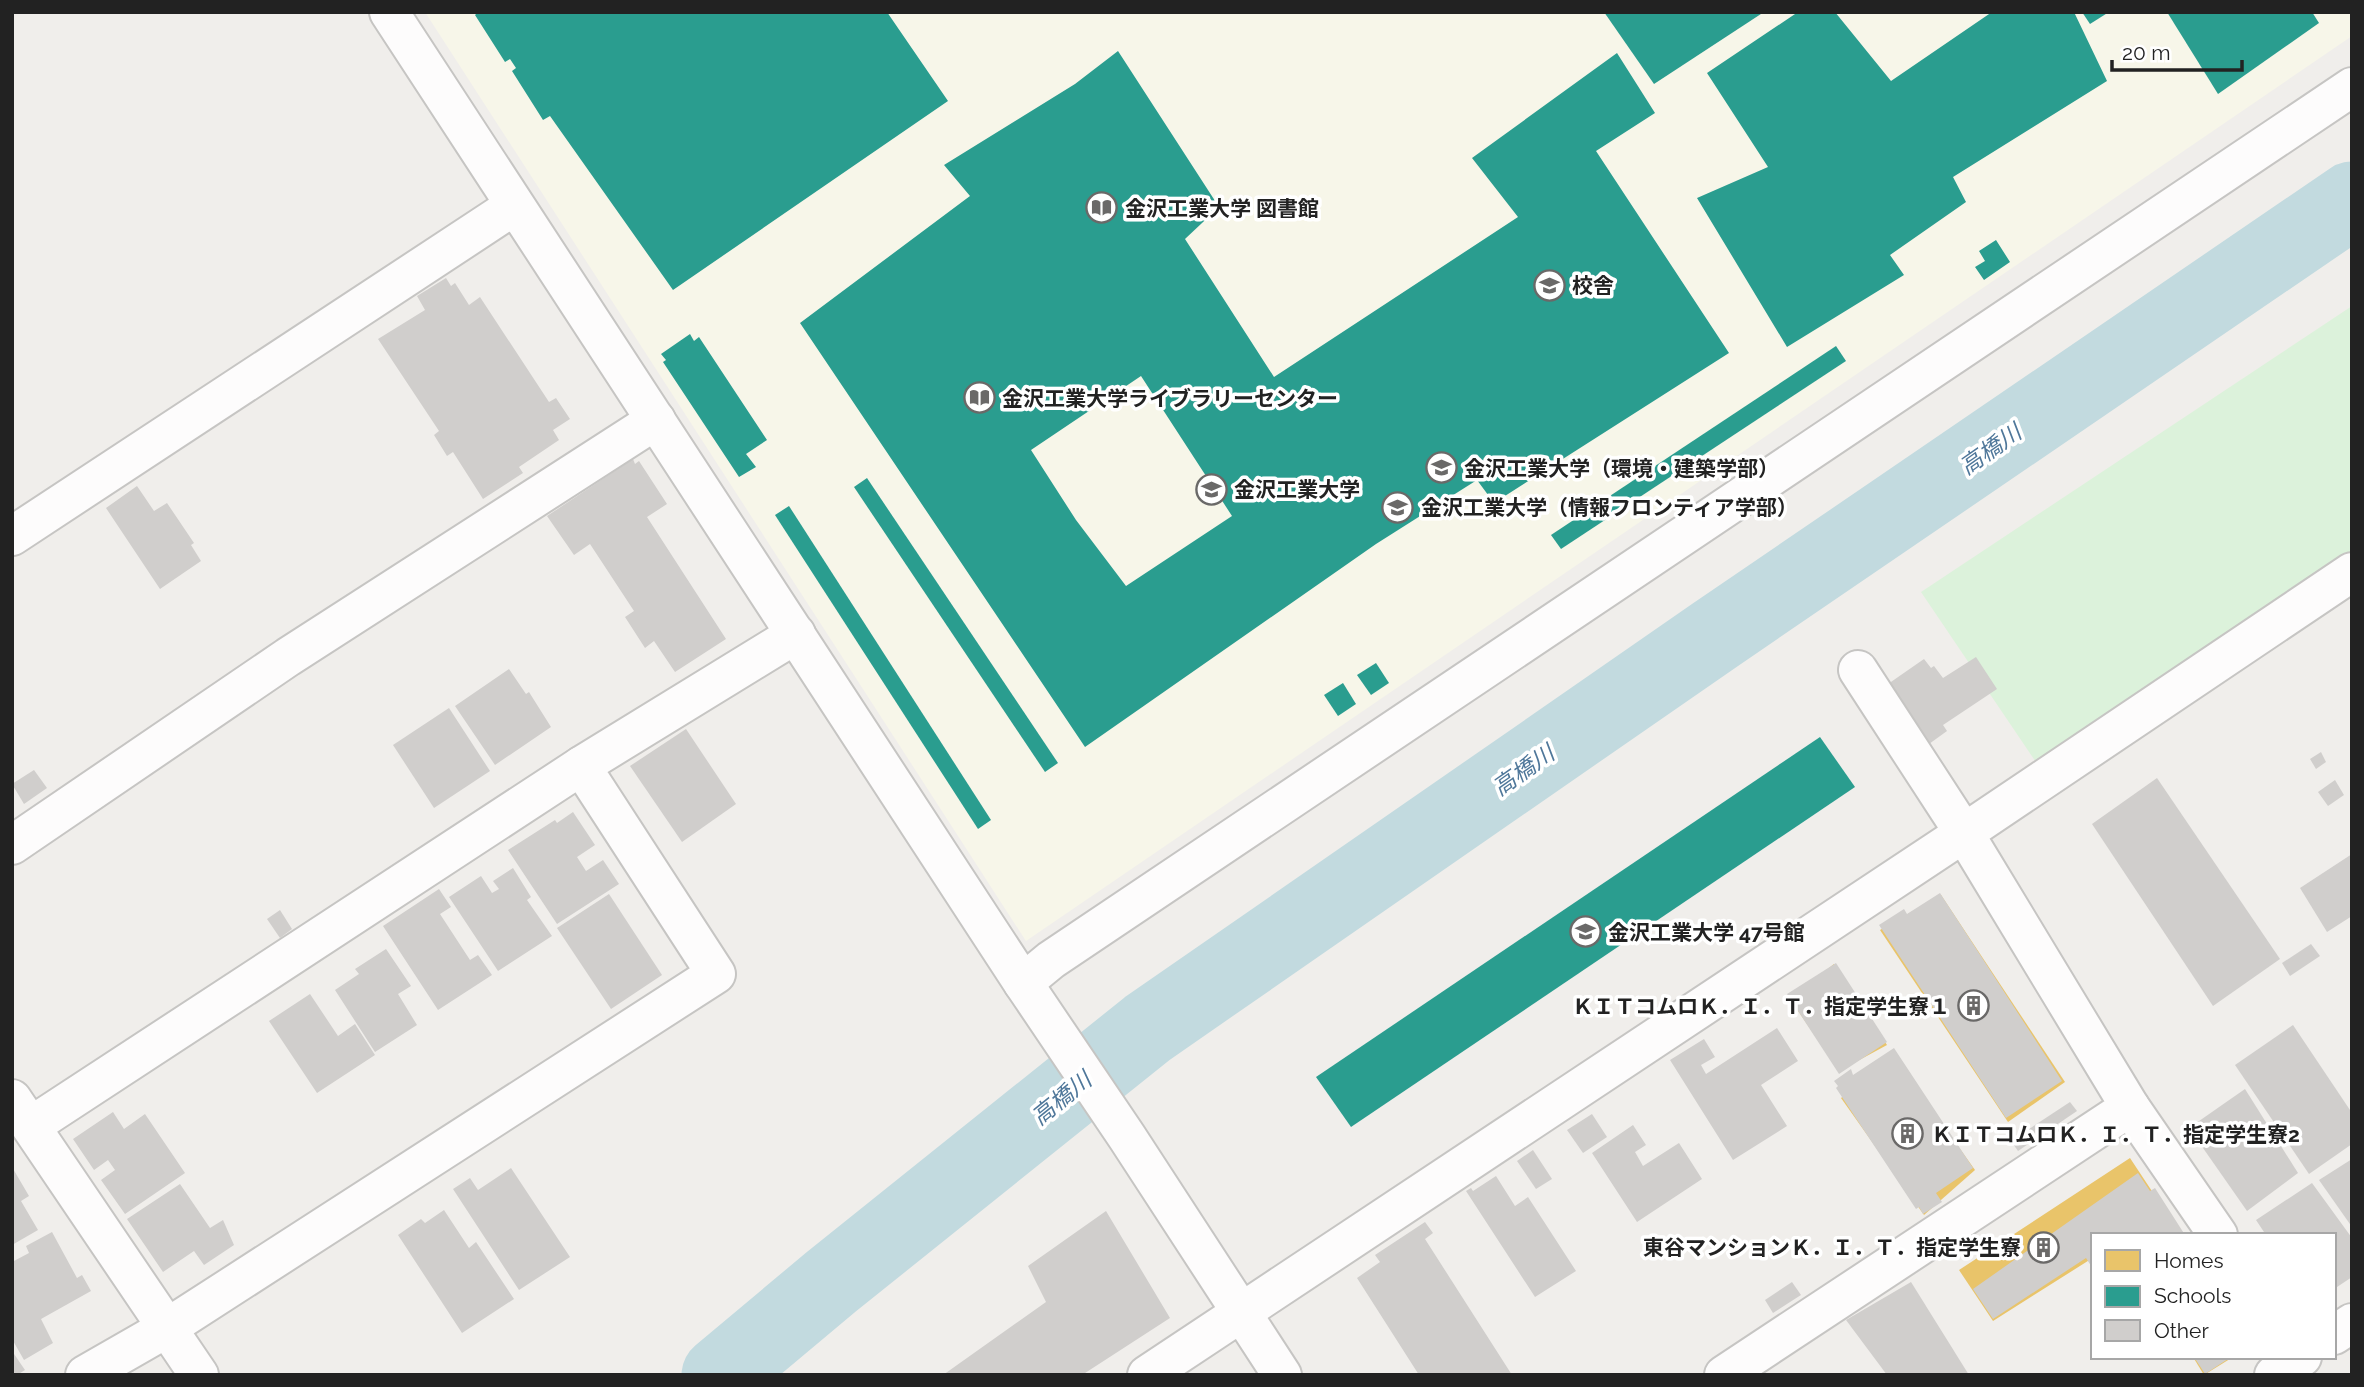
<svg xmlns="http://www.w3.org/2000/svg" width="2364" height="1387" font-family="Raleway,'Noto Sans JP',sans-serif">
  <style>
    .education { fill: #f7f6e9 }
    .park { fill: #dcf2db }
    .homes { fill: #e9c46a }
    .schools { fill: #2a9d8f; fill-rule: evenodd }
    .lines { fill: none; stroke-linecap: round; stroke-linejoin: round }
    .river { stroke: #c2dadf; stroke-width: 77 }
    .building { fill: #d0cecc }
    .street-casing { stroke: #c6c5c3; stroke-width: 42 }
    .street { stroke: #fdfcfc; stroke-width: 38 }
    .labels { text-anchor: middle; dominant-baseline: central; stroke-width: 7; stroke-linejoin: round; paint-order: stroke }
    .poi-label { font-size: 21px; font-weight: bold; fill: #222; stroke: #fff; text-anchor: start }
    .water-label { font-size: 23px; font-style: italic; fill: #4f779a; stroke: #fff }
  </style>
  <rect width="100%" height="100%" fill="#f0eeeb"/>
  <!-- education -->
  <polygon class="education" points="425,12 2352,12 2352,36 1026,941"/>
  <!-- park -->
  <polygon class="park" points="2352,306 2352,572 2046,777 1921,592"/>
  <!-- homes -->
  <g class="homes">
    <polygon points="1941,895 2065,1082 2008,1122 1880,930"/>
    <polygon points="1834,964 1887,1045 1839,1071 1790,999"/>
    <polygon points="1896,1059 1975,1170 1924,1215 1841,1098"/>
    <polygon points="2130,1158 2181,1235 2093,1235 2093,1263 2091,1259 1993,1321 1959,1270"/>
    <polygon points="2193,1357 2233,1357 2204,1375"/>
  </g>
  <!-- schools -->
  <g class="schools">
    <polygon points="478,12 887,12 948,101 673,290 550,116 543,120 512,71 516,68 510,59 505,62 475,15"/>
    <polygon points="1604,12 1764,12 1654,84"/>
    <polygon points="1798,12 1835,12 1891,81 1992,12 2074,12 2107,81 1953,177 1966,202 1890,255 1904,275 1787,347 1697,198 1768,167 1707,73"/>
    <polygon points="2082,12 2109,12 2090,24"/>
    <polygon points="2167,12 2312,12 2319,23 2218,94"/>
    <path d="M1118,51L1219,207L1185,239L1274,377L1518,217L1472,158L1617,53L1655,113L1596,151L1729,353L1494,503L1477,480L1376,544L1085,747L800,323L970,196L944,165L1075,84ZM1141,376L1232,516L1126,586L1076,520L1031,450Z"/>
    <polygon points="1996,240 2010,262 1984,280 1975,267 1985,261 1979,251"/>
    <polygon points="690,334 694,341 699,337 767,440 746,454 756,467 739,477 663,362 666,360 661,354"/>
    <polygon points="1836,346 1846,361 1561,549 1551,535"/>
    <polygon points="867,478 1058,763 1045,772 854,487"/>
    <polygon points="789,506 991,820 978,829 775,515"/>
    <polygon points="1376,663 1389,683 1371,695 1357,675"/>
    <polygon points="1343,683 1356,704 1338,716 1324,695"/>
    <polygon points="1820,737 1855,787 1351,1127 1316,1077"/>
  </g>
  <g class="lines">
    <!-- river -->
    <polyline class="river" points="720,1375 831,1282 1148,1028 1715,635 2352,200"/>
  </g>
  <!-- building -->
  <g class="building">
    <polygon points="446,278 451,286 455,283 469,305 480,297 549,402 556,398 570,419 553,430 559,440 519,467 523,473 483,499 453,452 447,456 434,435 439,431 378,339 425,310 417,296"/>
    <polygon points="633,459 635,464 639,461 667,504 647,517 726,639 675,672 654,641 645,648 625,617 634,611 590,544 574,555 547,516"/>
    <polygon points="137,486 154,511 167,503 194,543 191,545 201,561 160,589 106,508"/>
    <polygon points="1976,657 1997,689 1943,725 1947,731 1929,744 1888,684 1924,659 1931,668 1934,666 1943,678"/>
    <polygon points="509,669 526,694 529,692 551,727 495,765 455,706"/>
    <polygon points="449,708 490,771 434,808 393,745"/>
    <polygon points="686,729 736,804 682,842 630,766"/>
    <polygon points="2321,752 2326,762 2316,769 2310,759"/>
    <polygon points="34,770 47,788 24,804 12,784"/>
    <polygon points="2157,778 2280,959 2213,1006 2092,824"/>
    <polygon points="2335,780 2344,795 2328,806 2318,792"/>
    <polygon points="573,812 595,845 577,857 586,871 603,860 619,884 557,924 508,850 555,820 557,823"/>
    <polygon points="2352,854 2352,916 2327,932 2300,888"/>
    <polygon points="513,868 531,897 527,900 552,936 498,971 449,897 481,876 492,893 499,889 493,881"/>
    <polygon points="439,889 451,907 440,914 470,960 478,955 492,975 438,1010 383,926"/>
    <polygon points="1940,893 2062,1081 2006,1118 1879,925 1904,909 1907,914"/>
    <polygon points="609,894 662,975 611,1009 557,928"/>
    <polygon points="280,910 292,929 280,938 267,919"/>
    <polygon points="2311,944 2320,956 2290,976 2282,963"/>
    <polygon points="386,949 411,986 398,994 417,1025 375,1052 335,990 359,974 355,969"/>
    <polygon points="1836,963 1887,1042 1839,1074 1787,994"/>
    <polygon points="310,994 338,1036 355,1024 375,1055 317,1093 269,1021"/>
    <polygon points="2293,1025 2352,1113 2352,1144 2309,1174 2235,1065"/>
    <polygon points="1777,1028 1798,1061 1761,1085 1787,1126 1733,1160 1670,1060 1704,1039 1715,1057 1701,1065 1706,1074"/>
    <polygon points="1894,1048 1973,1168 1936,1193 1942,1202 1923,1214 1919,1207 1916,1209 1836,1088 1838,1086 1834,1081 1851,1069 1853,1075"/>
    <polygon points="2245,1089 2298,1173 2247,1211 2189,1128"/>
    <polygon points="2070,1102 2077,1111 2018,1151 2011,1141"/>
    <polygon points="113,1112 124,1129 145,1114 185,1173 125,1214 101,1180 115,1170 108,1160 94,1170 73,1139"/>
    <polygon points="1592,1114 1607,1137 1583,1153 1567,1130"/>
    <polygon points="1633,1125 1646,1145 1635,1152 1643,1166 1679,1143 1702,1179 1637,1222 1592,1153"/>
    <polygon points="1533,1150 1552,1179 1536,1189 1517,1161"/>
    <polygon points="2352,1159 2352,1227 2319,1180"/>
    <polygon points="12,1167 29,1196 21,1201 38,1230 12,1245"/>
    <polygon points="511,1168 570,1257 519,1290 453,1189 470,1178 478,1190"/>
    <polygon points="2138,1173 2150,1191 2155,1188 2185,1235 2093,1235 2093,1269 2086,1258 1993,1319 1973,1289"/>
    <polygon points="1496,1176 1515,1206 1528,1197 1576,1271 1535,1297 1466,1191 1471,1188 1473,1191"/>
    <polygon points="2312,1183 2352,1238 2352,1277 2334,1289 2334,1235 2266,1235 2256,1220"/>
    <polygon points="180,1184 210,1228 223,1220 234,1245 204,1265 194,1251 163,1272 127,1219"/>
    <polygon points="444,1210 469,1248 476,1242 514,1299 462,1333 398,1235 421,1219 425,1223"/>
    <polygon points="1106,1211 1170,1318 1082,1375 943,1375 1046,1302 1028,1266"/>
    <polygon points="1425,1222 1433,1233 1425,1239 1512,1375 1419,1375 1357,1278 1380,1262 1375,1255"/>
    <polygon points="52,1232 77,1278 82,1275 91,1291 41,1319 53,1343 24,1360 12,1339 12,1262 29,1253 26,1246"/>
    <polygon points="1792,1282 1801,1295 1773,1313 1765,1300"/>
    <polygon points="1911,1282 1969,1375 1887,1375 1846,1320"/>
    <polygon points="12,1351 25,1370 17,1375 12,1375"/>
    <polygon points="2194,1357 2231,1357 2205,1374"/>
  </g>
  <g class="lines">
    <defs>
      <g id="street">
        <polyline points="389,12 1023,983 1127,1137 1282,1375"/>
        <polyline points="12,536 514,206"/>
        <polyline points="12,845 288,657 656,420"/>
        <polyline points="1023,983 1051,960 2352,87"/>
        <polyline points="12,1099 199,1375"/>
        <polyline points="2130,1107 2218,1235"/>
        <polyline points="31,1126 581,766"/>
        <polyline points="2334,1335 2352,1323"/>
        <polyline points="85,1375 167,1328 716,974 581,766 796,634"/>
        <polyline points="1147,1375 1964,833 1858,670"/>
        <polyline points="1724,1375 2130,1107 1964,833 2352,572"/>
        <polyline points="2274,1375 2302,1357"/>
      </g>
    </defs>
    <!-- street casing -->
    <use href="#street" class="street-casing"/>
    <!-- street -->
    <use href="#street" class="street"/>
  </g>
  <!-- icons -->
  <defs>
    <symbol id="library-ring" viewBox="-11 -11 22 22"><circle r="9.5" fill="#fff" stroke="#6a6968" stroke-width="1.5"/><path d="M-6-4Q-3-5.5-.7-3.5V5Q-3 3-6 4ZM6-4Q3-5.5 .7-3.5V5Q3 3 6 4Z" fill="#6a6968"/></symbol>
    <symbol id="university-ring" viewBox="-11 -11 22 22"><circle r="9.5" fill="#fff" stroke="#6a6968" stroke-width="1.5"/><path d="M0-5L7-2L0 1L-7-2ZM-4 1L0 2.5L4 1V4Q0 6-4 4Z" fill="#6a6968"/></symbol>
    <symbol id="building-ring" viewBox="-11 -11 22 22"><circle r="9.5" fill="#fff" stroke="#6a6968" stroke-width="1.5"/><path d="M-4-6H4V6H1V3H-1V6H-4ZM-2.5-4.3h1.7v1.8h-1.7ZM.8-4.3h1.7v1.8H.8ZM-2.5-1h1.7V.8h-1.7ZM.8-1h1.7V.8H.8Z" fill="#6a6968"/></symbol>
  </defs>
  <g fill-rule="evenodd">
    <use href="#library-ring" x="1084" y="190" width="35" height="35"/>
    <use href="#university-ring" x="1532" y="268" width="35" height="35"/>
    <use href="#library-ring" x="962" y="380" width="35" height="35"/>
    <use href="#university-ring" x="1424" y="450" width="35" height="35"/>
    <use href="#university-ring" x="1194" y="472" width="35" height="35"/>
    <use href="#university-ring" x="1380" y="490" width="35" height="35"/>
    <use href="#university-ring" x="1568" y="914" width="35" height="35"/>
    <use href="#building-ring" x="1956" y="988" width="35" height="35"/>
    <use href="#building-ring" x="1890" y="1116" width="35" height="35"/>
    <use href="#building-ring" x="2026" y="1230" width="35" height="35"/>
  </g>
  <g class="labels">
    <!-- poi labels -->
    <g class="poi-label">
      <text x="1125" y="208">金沢工業大学 図書館</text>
      <text x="1572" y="285">校舎</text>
      <text x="1002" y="398">金沢工業大学ライブラリーセンター</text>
      <text x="1464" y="468">金沢工業大学（環境・建築学部）</text>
      <text x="1234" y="489">金沢工業大学</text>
      <text x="1421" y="507">金沢工業大学（情報フロンティア学部）</text>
      <text x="1608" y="932">金沢工業大学 47号館</text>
      <text x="1950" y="1006" text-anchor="end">ＫＩＴコムロＫ．Ｉ．Ｔ．指定学生寮１</text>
      <text x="1931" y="1134">ＫＩＴコムロＫ．Ｉ．Ｔ．指定学生寮2</text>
      <text x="2021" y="1247" text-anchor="end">東谷マンションＫ．Ｉ．Ｔ．指定学生寮</text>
    </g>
    <!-- water labels -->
    <g class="water-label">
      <text transform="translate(1990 449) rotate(-35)">高橋川</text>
      <text transform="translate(1523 770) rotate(-35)">高橋川</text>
      <text transform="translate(1061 1098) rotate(-39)">高橋川</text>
    </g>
  </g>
  <!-- border -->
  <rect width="2364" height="1387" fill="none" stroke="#222222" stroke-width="28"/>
  <!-- legend -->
  <rect x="2091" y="1233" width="245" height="126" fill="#ffffff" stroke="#a7a7a7" stroke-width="2"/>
  <rect x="2105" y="1250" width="35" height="21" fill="#e9c46a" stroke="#a7a7a7" stroke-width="2"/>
  <text x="2154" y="1268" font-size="21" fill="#222222">Homes</text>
  <rect x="2105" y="1286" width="35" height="21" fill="#2a9d8f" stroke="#a7a7a7" stroke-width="2"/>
  <text x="2154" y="1303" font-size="21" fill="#222222">Schools</text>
  <rect x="2105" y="1320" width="35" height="21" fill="#d0cecc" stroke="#a7a7a7" stroke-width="2"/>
  <text x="2154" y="1338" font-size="21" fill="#222222">Other</text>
  <!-- scale -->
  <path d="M2112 60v10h130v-10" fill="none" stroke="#222222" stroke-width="3.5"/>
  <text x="2122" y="60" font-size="21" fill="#222222" stroke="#ffffff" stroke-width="5" paint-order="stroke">20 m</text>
</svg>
